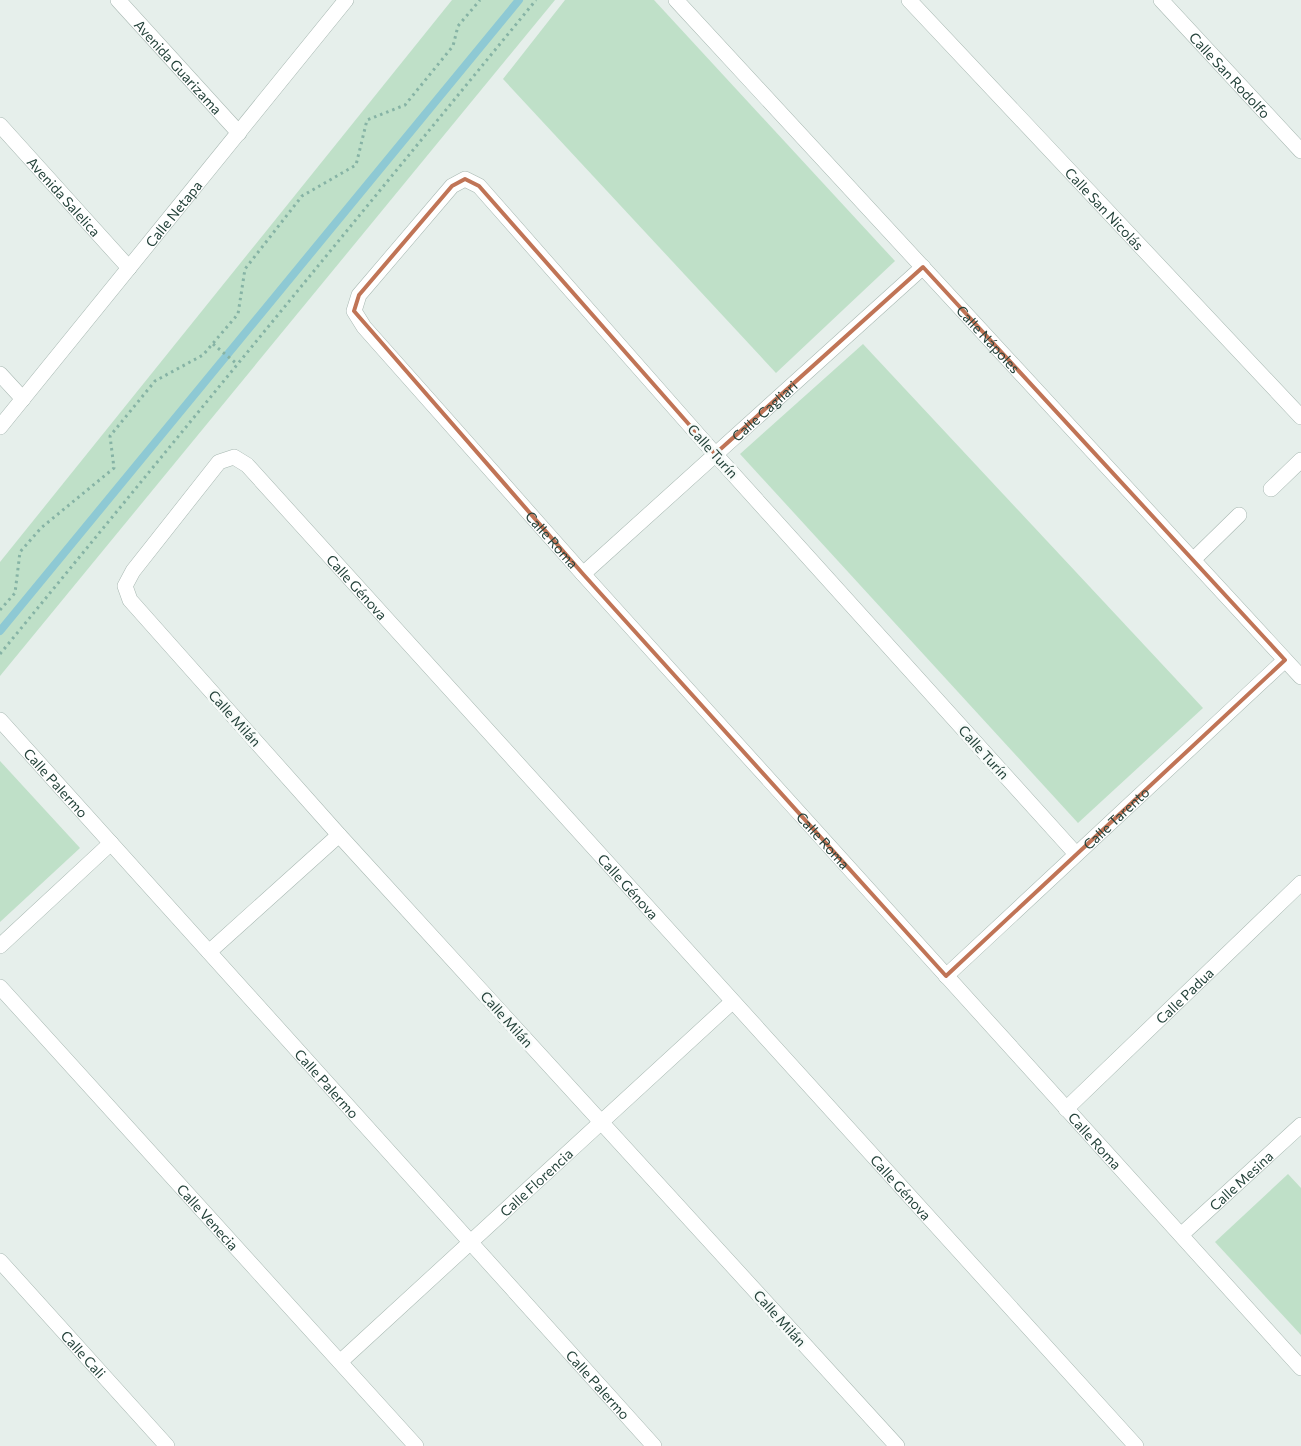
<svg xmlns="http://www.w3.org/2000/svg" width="1301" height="1446" font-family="Commissioner,sans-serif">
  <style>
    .green { fill: #bfe0c8 }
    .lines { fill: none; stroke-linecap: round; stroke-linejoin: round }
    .stream { stroke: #8ec9d4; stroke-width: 8 }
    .minor-casing { stroke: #a8b8b2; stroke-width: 16 }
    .path { stroke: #86b3a5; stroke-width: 3; stroke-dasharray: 2.5 4; stroke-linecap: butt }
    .minor { stroke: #fff; stroke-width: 15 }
    .marked { fill: none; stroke: #c07456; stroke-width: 4; stroke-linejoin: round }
    .labels { text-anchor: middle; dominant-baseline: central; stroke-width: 5; stroke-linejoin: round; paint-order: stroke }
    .street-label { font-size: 14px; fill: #24423a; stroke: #f7fbf9 }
  </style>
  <rect width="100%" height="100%" fill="#e6efeb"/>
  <!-- green -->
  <g class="green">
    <polygon points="452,0 555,0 0,676 0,562"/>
    <polygon points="565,0 654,0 895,261 776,373 503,79"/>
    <polygon points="863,344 1203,708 1078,823 740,454"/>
    <polygon points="0,761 80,848 0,922"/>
    <polygon points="1288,1174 1301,1188 1301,1335 1215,1242"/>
  </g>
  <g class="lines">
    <!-- stream -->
    <polyline class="stream" points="0,631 519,0"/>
    <defs>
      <g id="minor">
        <path id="s1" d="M118,0L239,133"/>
        <path id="s2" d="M676,0L1301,677"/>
        <path id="s3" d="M909,0L1301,417"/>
        <path id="s4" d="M1161,0L1301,151"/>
        <path id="s5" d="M0,125L129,268"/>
        <polyline points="0,374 23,399"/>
        <path id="s6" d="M0,427L346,0"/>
        <polyline points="1271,489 1301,460"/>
        <polyline points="1193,560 1239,515"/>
        <path id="s7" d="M583,574L923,267"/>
        <path id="s8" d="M0,720L654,1446"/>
        <path id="s9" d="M1076,854L715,454L479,186L465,179L452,186L359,295L354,311L364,327L583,574L1301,1368"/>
        <polyline points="0,946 111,843"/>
        <polyline points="209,952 339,835"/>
        <path id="s10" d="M946,976L1285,660"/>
        <path id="s11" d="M0,987L416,1446"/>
        <path id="s12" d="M1066,1109L1301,883"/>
        <path id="s13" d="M1181,1235L1301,1125"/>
        <path id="s14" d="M0,1261L167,1446"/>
        <path id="s15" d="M340,1362L732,1002"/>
        <path id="s16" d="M897,1446L339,835L130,600L125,586L133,571L219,462L234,457L247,465L1136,1446"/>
      </g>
    </defs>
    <!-- minor casing -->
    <use href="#minor" class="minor-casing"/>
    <!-- path -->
    <g class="path">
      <polyline points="213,344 237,364"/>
      <polyline points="0,610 15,593 20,552 41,528 114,468 110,436 155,381 203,355 238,314 245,269 302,196 356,165 367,120 405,105 453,46 458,26 480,0"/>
      <polyline points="0,654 536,0"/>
    </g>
    <!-- minor -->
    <use href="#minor" class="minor"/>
  </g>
  <!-- marked area -->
  <path class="marked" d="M465,179L479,186L715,454L923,267L1285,660L946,976L583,574L354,311L359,295L452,186Z"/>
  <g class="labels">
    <!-- street labels -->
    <g class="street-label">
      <text stroke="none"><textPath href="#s1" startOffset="90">Avenida Guarizama</textPath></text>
      <text stroke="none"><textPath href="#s4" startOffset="102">Calle San Rodolfo</textPath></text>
      <text stroke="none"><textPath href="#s5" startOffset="96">Avenida Salelica</textPath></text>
      <text stroke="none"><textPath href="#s3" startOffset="286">Calle San Nicolás</textPath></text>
      <text stroke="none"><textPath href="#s6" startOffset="275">Calle Netapa</textPath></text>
      <text stroke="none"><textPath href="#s2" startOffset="461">Calle Nápoles</textPath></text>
      <text stroke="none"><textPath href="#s7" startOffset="244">Calle Cagliari</textPath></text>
      <text transform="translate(713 451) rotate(48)">Calle Turín</text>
      <text stroke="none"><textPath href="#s9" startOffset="1389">Calle Roma</textPath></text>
      <text stroke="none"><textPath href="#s16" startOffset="1508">Calle Génova</textPath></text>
      <text transform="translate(235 718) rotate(48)">Calle Milán</text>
      <text transform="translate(984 752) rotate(48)">Calle Turín</text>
      <text stroke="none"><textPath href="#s8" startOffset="84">Calle Palermo</textPath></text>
      <text stroke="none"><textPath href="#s10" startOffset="232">Calle Tarento</textPath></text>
      <text stroke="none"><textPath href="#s9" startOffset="1794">Calle Roma</textPath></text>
      <text stroke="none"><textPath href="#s16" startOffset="1912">Calle Génova</textPath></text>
      <text stroke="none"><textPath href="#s12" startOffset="164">Calle Padua</textPath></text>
      <text transform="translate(507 1019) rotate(48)">Calle Milán</text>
      <text stroke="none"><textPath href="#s8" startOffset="489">Calle Palermo</textPath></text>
      <text stroke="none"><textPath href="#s9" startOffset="2199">Calle Roma</textPath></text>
      <text stroke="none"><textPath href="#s13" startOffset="81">Calle Mesina</textPath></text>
      <text stroke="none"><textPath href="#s15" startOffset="266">Calle Florencia</textPath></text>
      <text stroke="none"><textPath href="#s16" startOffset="2318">Calle Génova</textPath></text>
      <text stroke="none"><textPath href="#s11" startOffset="310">Calle Venecia</textPath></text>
      <text transform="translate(780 1318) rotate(48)">Calle Milán</text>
      <text stroke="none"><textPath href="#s14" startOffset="125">Calle Cali</textPath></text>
      <text stroke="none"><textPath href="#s8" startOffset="894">Calle Palermo</textPath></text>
    </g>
  </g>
</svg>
